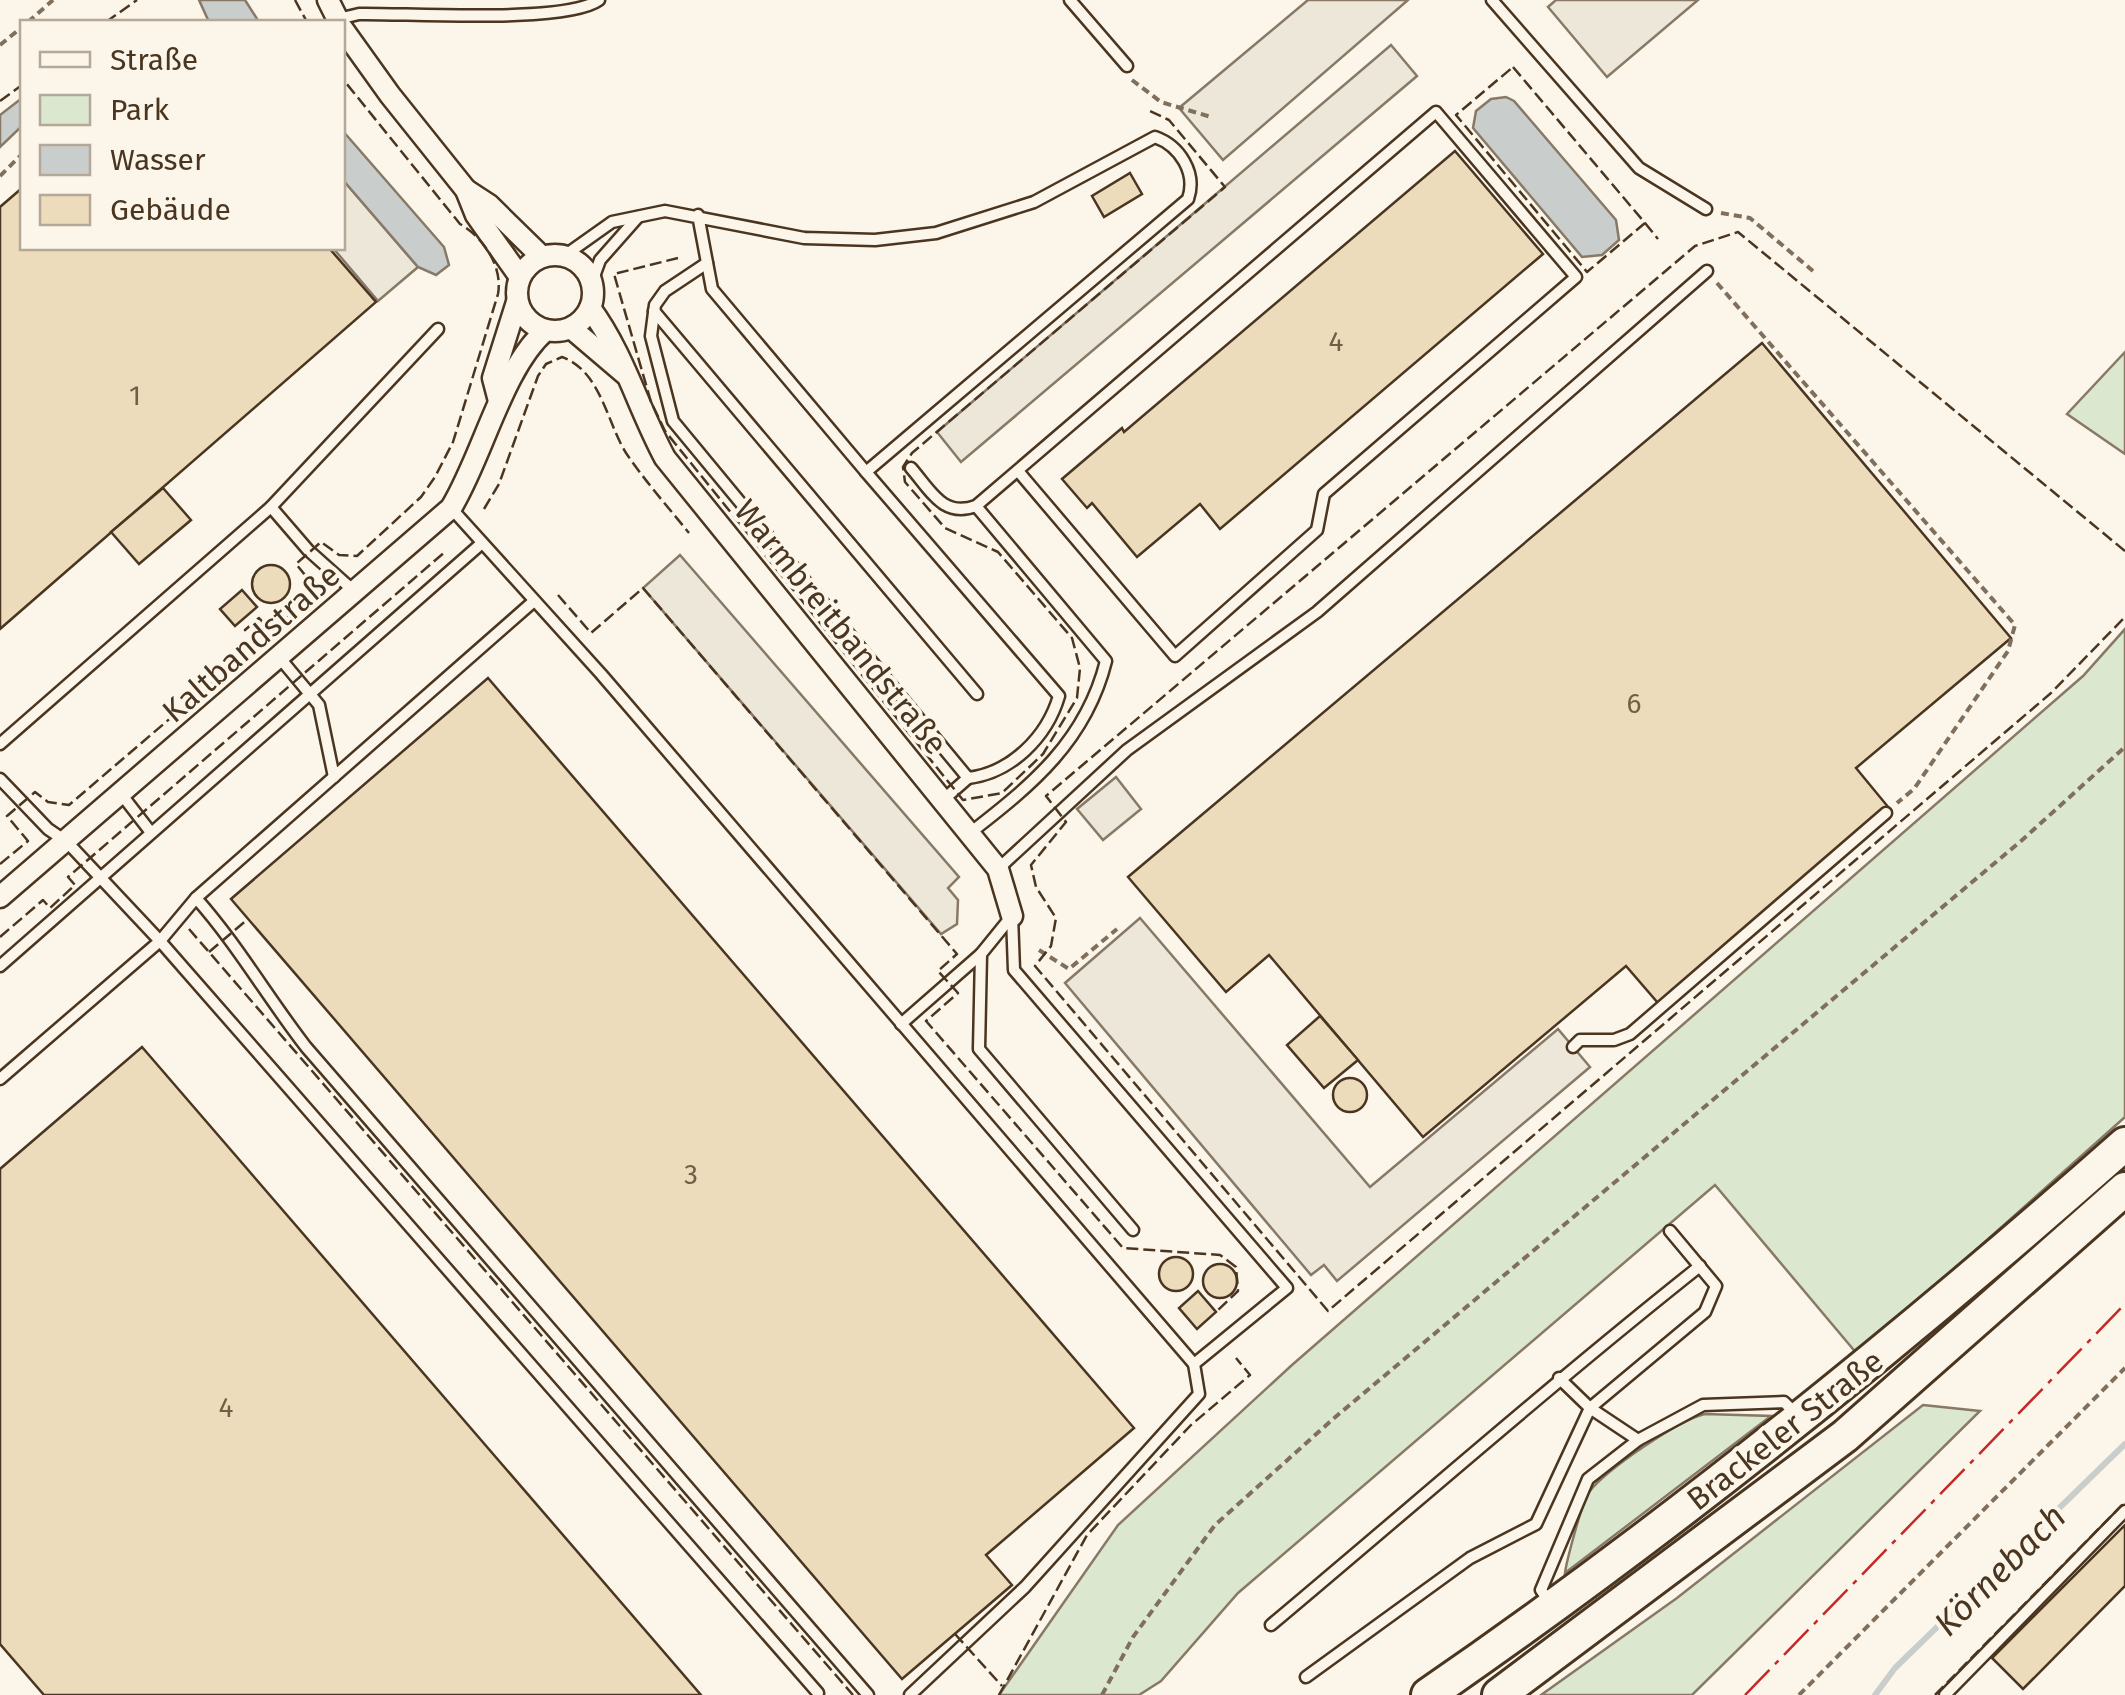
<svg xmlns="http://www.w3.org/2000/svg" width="2125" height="1695" font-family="'Fira Sans',sans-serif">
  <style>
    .green { fill: #dce7d0; stroke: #887966; stroke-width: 2.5 }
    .parking { fill: #ede7d9; stroke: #887966; stroke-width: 2.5 }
    .water { fill: #c9cecd; stroke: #887966; stroke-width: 2.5 }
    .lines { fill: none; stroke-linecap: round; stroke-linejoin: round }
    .stream { stroke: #c9cecd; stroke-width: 6 }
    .building { fill: #ecdcbc; stroke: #4a3520; stroke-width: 2.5 }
    .service-casing { stroke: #4a3520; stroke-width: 15 }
    .minor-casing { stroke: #4a3520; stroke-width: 25 }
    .trunk-casing { stroke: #4a3520; stroke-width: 38 }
    .path { stroke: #7f6f5c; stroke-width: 4; stroke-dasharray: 8 5; stroke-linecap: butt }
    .service { stroke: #fbf6e9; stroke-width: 10 }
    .minor { stroke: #fbf6e9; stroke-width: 20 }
    .trunk { stroke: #fbf6e9; stroke-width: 32 }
    .fence { stroke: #4a3520; stroke-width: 2.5; stroke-dasharray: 12 5; stroke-linecap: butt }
    .power { stroke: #c62828; stroke-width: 2.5; stroke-dasharray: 35 8 5 8; stroke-linecap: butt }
    .labels { text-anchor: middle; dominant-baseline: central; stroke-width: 8; stroke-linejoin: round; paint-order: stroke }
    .number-label { font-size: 28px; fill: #725f47 }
    .street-label { font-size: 32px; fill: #4a3520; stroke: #fbf6e9 }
    .water-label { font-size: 35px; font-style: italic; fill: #4a3520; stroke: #fbf6e9 }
  </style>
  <rect width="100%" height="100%" fill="#fbf6e9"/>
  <!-- green -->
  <g class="green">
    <polygon points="2125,352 2125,454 2067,414"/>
    <polygon points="2125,629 2125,1117 1858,1355 1715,1185 1238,1593 1161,1681 1139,1695 999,1695 1118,1525 1292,1365 2083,676"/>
    <polygon points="1923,1405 1980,1411 1692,1695 1541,1695 1677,1598"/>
    <path d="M1705,1414L1771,1416L1565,1573C1566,1564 1582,1501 1589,1492C1606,1470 1678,1420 1705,1414Z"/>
  </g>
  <!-- parking -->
  <g class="parking">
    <polygon points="1308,0 1408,0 1223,160 1179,108"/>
    <polygon points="1556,0 1698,0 1607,77 1548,7"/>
    <polygon points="1391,45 1417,76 961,462 937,432"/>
    <polygon points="343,180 418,267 378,301 333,248 342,248"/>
    <polygon points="680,555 959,877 948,888 958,900 957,924 941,934 643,588"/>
    <polygon points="1116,777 1141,809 1103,840 1077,809"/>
    <polygon points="1140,918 1370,1187 1558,1029 1590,1067 1337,1281 1324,1265 1311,1275 1065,983"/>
  </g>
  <!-- water -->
  <g class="water">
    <polygon points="199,0 245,0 259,22 209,22"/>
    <polygon points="1506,97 1514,101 1616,220 1619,240 1602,255 1582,257 1473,128 1476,111 1491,99"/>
    <polygon points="22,98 22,126 0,147 0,115"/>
    <polygon points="342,130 444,247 449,265 436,275 418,267 343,180"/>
  </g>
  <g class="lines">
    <!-- stream -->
    <polyline class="stream" points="1875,1695 1895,1668 2125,1444"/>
  </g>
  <!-- building -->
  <g class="building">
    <polygon points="1455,151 1543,254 1220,529 1200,504 1137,557 1092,503 1087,508 1062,479 1122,428 1124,432"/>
    <polygon points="1130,173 1142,194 1104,217 1092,196"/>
    <polygon points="22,188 22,248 329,248 376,302 0,629 0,207"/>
    <polygon points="1762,343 2011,638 1856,768 1889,808 1658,1003 1626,966 1423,1137 1269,955 1226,992 1128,877"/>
    <polygon points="163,488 191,520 139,564 111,532"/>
    <circle cx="271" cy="584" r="19"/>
    <polygon points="242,590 257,607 235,626 220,609"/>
    <polygon points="488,678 1134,1428 986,1555 1012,1585 902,1679 231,899"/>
    <polygon points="1320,1016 1358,1060 1324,1088 1287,1045"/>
    <polygon points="142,1047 701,1695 44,1695 0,1644 0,1169"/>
    <circle cx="1350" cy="1095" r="17"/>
    <circle cx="1176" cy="1274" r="17"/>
    <circle cx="1220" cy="1281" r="17"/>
    <polygon points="1198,1291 1216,1312 1197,1329 1179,1308"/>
    <polygon points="2125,1525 2125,1586 2023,1689 1992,1658"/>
  </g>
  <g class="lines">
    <defs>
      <g id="service">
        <polyline points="1070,0 1127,66"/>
        <polyline points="1492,0 1639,168 1706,209"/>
        <path d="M338,19L359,14C407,13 566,24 599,0"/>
        <path d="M564,256L612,222L665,211L804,238L875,240L936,233L1034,202L1155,137C1180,146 1197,173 1188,199L866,472L712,289L698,215"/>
        <path d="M707,263L665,291L655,305L651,336L673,421L968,778C1011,773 1047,737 1059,696L866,472"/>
        <polyline points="592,282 600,260 638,217"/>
        <polyline points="654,311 977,694"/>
        <path d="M911,468C931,491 943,518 976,506L1436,112L1576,277L1324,494L1317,530L1175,656L1018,471"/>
        <polyline points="271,507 308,550 355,592"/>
        <polyline points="451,508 601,674 1194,1364"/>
        <polyline points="279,657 319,705 334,777"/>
        <polyline points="0,744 271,507 438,329"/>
        <polyline points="0,779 48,829 67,842 160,941 818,1693"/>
        <polyline points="122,795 149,830"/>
        <polyline points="943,800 968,778"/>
        <path d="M970,833C1032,785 1086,741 1106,661L976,506"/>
        <polyline points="998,869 1127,750 1317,612 1707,271"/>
        <path d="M196,898C237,944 268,998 306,1047L868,1695"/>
        <polyline points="1011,917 981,954 979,1049 1133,1230"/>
        <polyline points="0,966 482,543"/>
        <polyline points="901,1024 981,954"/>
        <polyline points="1573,1047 1580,1040 1614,1040 1630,1034 1886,813"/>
        <polyline points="0,1079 160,941 196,898 534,601"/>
        <polyline points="1638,1440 1590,1408 1705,1312 1716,1286 1670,1231"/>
        <polyline points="1550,1603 1541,1590 1588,1479 1638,1440 1703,1405 1784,1402 1797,1415"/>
        <path d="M1271,1625C1414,1505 1554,1382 1700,1266"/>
        <polyline points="1306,1677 1470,1558 1536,1524 1590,1408 1559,1378"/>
        <polyline points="910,1695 1025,1587 1199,1394 1194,1364 1287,1288 1014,970 1012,916"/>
        <polyline points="1945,1695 2125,1511"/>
      </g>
      <g id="minor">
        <polyline points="328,0 339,22"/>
        <polyline points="342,28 390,95 466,190 476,215 520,277"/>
        <polyline points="466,190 489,205 542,257"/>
        <circle cx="555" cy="293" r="38"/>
        <path d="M590,308C624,354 638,408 665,458L998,869L1012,916"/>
        <polyline points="571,328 625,374"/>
        <polyline points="499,401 493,378 517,302"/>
        <path d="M0,897L451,508C483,456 502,368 546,330"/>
      </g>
      <g id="trunk">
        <path d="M1428,1695C1673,1526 1902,1341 2125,1144"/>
        <polyline points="1499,1695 1845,1436 2125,1189"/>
      </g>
    </defs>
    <!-- service casing -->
    <use href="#service" class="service-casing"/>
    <!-- minor casing -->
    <use href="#minor" class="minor-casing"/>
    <!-- trunk casing -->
    <use href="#trunk" class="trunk-casing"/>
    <!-- path -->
    <g class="path">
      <polyline points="28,22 53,0"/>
      <polyline points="0,45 22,27"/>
      <polyline points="1132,80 1161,102 1211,117"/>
      <polyline points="0,176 22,154"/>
      <polyline points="1721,213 1750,218 1813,271"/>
      <polyline points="1717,283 2015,625 2008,651 1914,789 1897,803"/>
      <polyline points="1039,950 1069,969 1117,929"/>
      <polyline points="1102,1695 1133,1637 1215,1525 1333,1419 2021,841 2125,747"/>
      <polyline points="1799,1695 2125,1368"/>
    </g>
    <!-- service -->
    <use href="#service" class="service"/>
    <!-- minor -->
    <use href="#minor" class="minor"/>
    <!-- trunk -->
    <use href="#trunk" class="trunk"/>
    <!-- fence -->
    <g class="fence">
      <polyline points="295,0 307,22"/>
      <polyline points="106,22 137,0"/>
      <polygon points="1513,67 1645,223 1587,272 1456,115"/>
      <polyline points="0,101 22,85"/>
      <polyline points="1645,223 1658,239"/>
      <polyline points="678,258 614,274 651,402 665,431 963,800 1002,793 1043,754 1077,698 1080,668 1072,638 998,552 945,528 905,482 903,467 912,453 1225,187 1169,120 1150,111"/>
      <path d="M484,509L499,484L538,376L546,364L562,357C601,371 607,423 626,453C645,481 668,507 689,533"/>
      <polyline points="2125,551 1738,232 1695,246 1046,796 1066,822 1031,865 1036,887 1056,918 1051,946 1035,966 1328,1311 2051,693 2125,617"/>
      <polyline points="558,595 591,633 643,588 957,954 938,971 958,993 926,1021 1123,1248 1220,1255 1236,1267 1238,1291 1216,1312"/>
      <path d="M0,864L28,841L7,816L35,792L48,802L69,805L257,644L245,630L259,618L271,631L318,591L296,564L321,542L339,555L357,556L421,497L435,477L453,442L498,294C503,266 483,237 460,224L342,78"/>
      <polyline points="189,929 853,1695"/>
      <polyline points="0,937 43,900 50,908 75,885 68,877 446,551"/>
      <polyline points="209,952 248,919"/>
      <polyline points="955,1634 1002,1686"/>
      <polyline points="999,1695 1087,1535 1191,1425 1250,1375 1236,1358"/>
      <polyline points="1935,1695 2125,1502"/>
    </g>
    <!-- power -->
    <polyline class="power" points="1745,1695 2125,1304"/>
  </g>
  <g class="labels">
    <!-- number labels -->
    <g class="number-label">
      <text x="1336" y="341">4</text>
      <text x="135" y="395">1</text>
      <text x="1634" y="703">6</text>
      <text x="691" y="1174">3</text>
      <text x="226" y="1407">4</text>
    </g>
    <!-- street labels -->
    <g class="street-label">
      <text transform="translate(841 627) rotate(51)">Warmbreitbandstraße</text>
      <text transform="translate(251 643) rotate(-41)">Kaltbandstraße</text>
      <text transform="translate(1785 1430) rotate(-38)">Brackeler Straße</text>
    </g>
    <!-- water labels -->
    <g class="water-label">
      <text transform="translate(2000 1570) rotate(-45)">Körnebach</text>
    </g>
  </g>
  <!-- legend -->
  <rect x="20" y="20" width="325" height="230" fill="#fbf6e9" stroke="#b4a999" stroke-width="2.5"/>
  <rect x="40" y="52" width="50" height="15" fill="#fbf6e9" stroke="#b4a999" stroke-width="2.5"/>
  <text x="110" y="70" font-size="30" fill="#4a3520">Straße</text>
  <rect x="40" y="95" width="50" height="30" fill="#dce7d0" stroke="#b4a999" stroke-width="2.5"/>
  <text x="110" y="120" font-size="30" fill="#4a3520">Park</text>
  <rect x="40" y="145" width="50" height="30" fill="#c9cecd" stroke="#b4a999" stroke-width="2.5"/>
  <text x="110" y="170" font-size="30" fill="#4a3520">Wasser</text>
  <rect x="40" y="195" width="50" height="30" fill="#ecdcbc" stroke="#b4a999" stroke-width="2.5"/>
  <text x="110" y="220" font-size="30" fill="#4a3520">Gebäude</text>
</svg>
